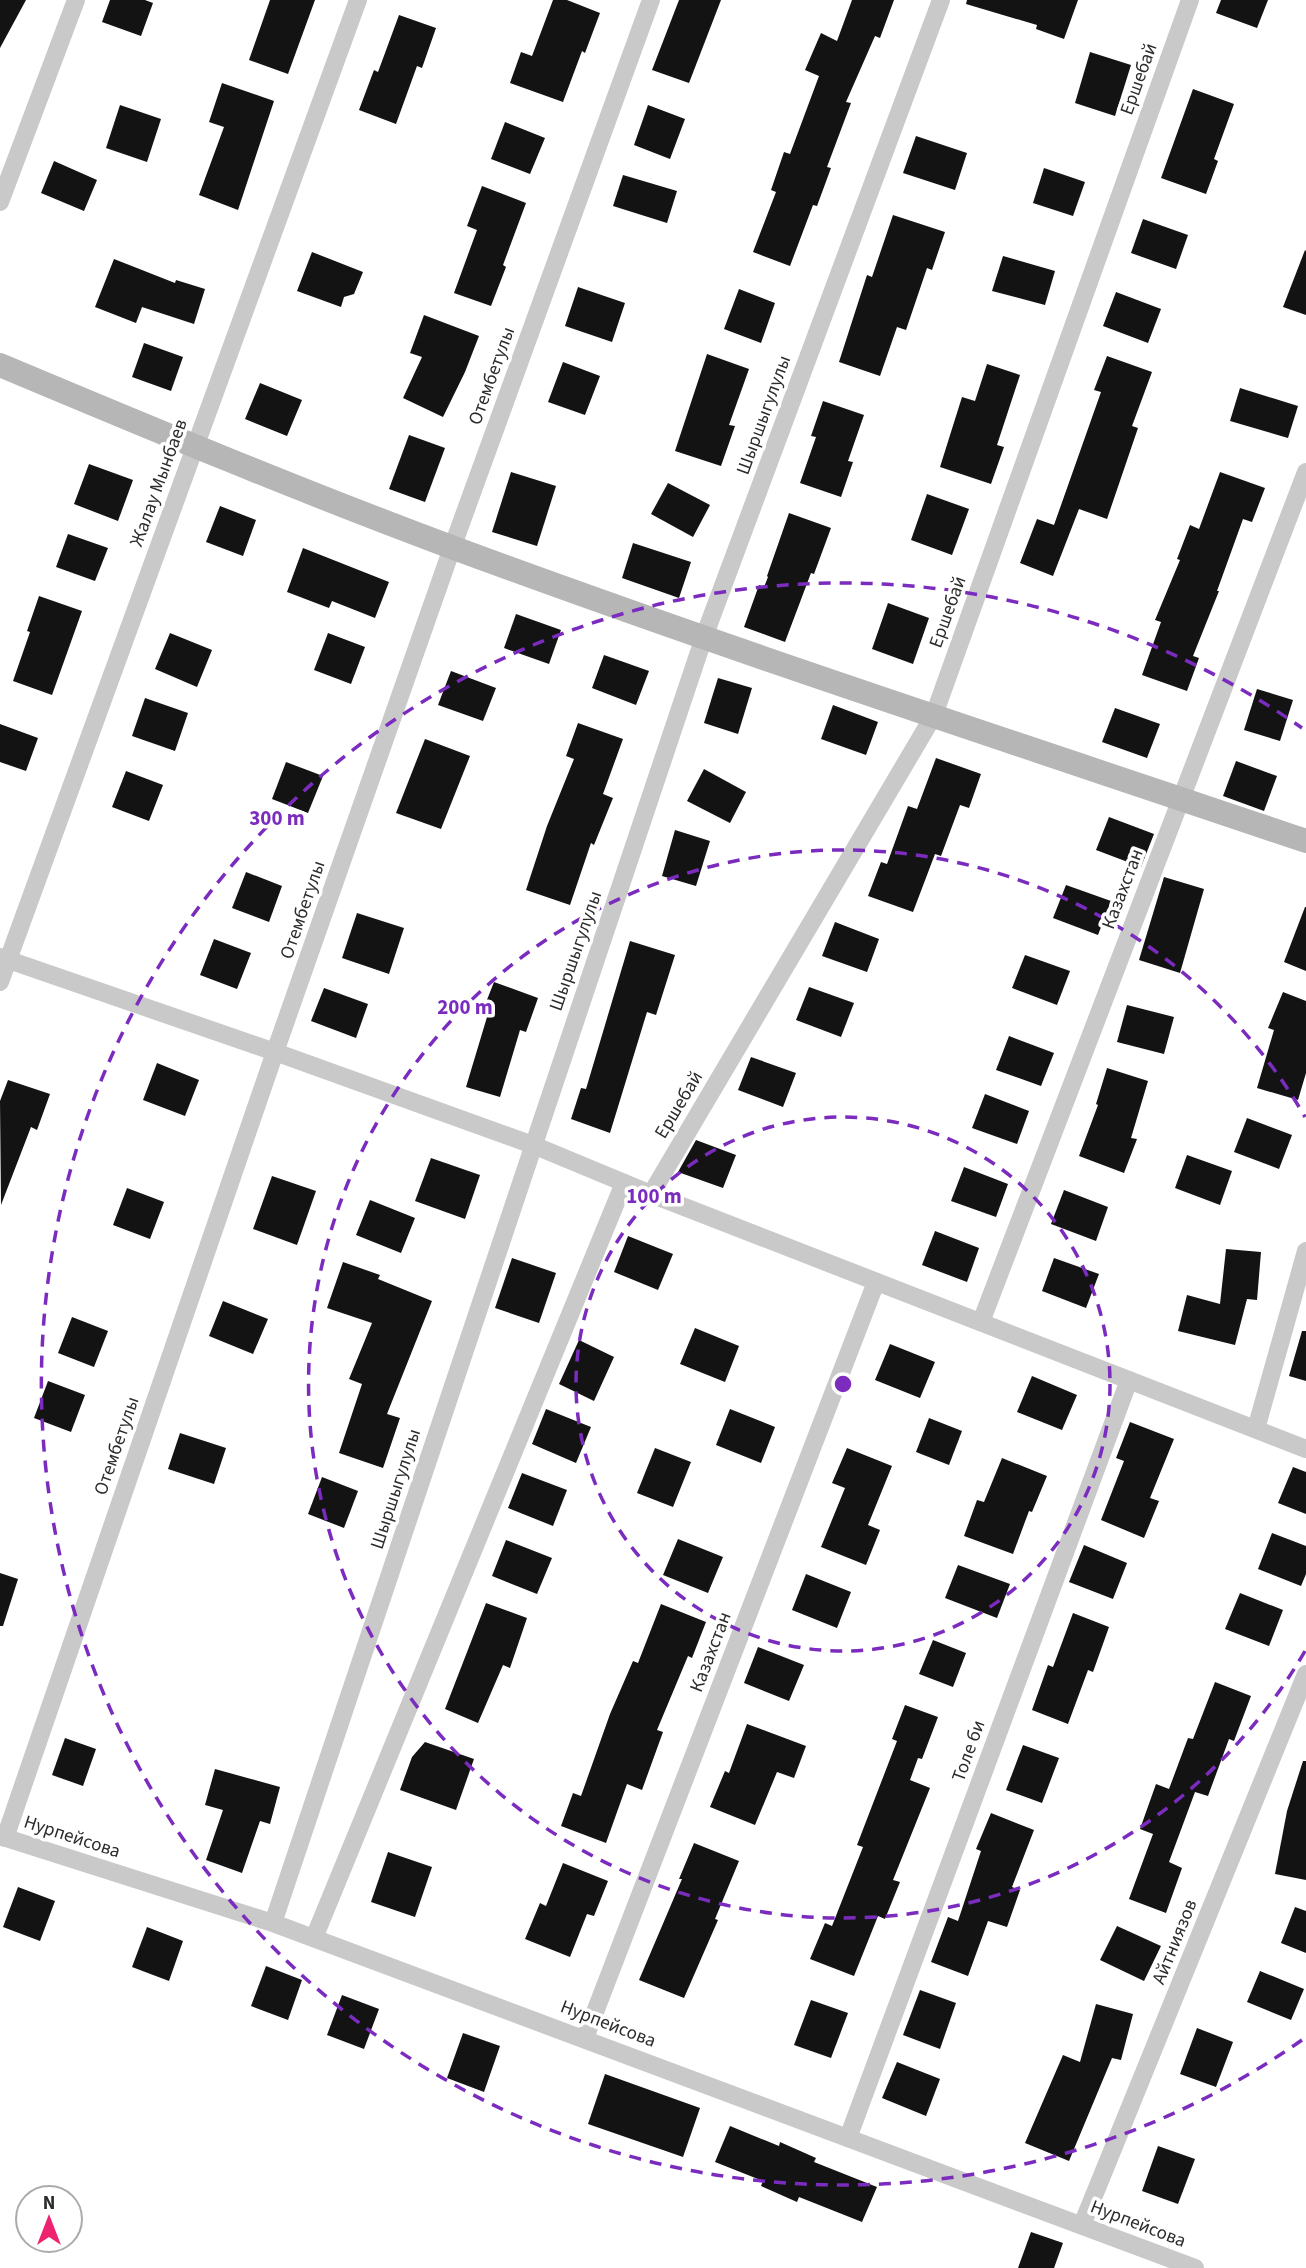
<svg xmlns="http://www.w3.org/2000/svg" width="1306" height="2268" font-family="'Source Sans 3',sans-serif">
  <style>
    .building { fill: #131313 }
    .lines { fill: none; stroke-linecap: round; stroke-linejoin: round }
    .street { stroke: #c9c9c9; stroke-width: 18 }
    .secondary { stroke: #b6b6b6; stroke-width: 24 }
    .ring { fill: none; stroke: #7b2cbf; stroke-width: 3.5; stroke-dasharray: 12 9 }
    .labels { text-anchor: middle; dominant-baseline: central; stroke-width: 7; stroke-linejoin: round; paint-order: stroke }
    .street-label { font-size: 19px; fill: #2c2c2c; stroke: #fff }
    .centre { fill: #7b2cbf; stroke: #fff; stroke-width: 3.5 }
    .ring-label { font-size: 21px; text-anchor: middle; font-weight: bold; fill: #7b2cbf; stroke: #fff; stroke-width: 7; stroke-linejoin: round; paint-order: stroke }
  </style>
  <rect width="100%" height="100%" fill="#fff"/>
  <!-- building -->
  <g class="building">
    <polygon points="0,0 26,0 0,48"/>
    <polygon points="110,0 145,0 153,3 141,36 102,22"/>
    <polygon points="270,0 315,0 288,74 249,60"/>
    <polygon points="553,0 567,0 600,13 585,53 582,51 563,102 510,83 521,52 532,56"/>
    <polygon points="679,0 721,0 689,83 652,70"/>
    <polygon points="852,0 894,0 880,38 875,36 846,102 851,103 827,167 831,168 817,206 813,205 790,266 753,252 776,192 771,190 784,152 790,154 819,76 805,70 821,33 837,41"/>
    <polygon points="967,0 1078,0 1064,39 1036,29 1037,25 966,4"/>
    <polygon points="1221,0 1268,0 1257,28 1216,13"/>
    <polygon points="399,15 436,28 422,68 417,66 396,124 359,110 374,70 378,72"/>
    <polygon points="1090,52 1131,65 1115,116 1075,103"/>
    <polygon points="222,83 274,101 238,210 199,195 224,127 209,122"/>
    <polygon points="1193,89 1234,104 1214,159 1218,161 1206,194 1161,178"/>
    <polygon points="120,105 161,119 147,162 106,148"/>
    <polygon points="648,105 685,119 670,159 634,145"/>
    <polygon points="505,122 545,138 530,174 491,159"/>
    <polygon points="916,136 967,153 955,190 903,173"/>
    <polygon points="54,161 97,180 84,211 41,193"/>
    <polygon points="1044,168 1085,182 1073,216 1033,203"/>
    <polygon points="623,175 677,191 667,223 613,206"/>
    <polygon points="482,186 526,203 503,265 506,267 491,306 454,293 477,230 467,226"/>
    <polygon points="893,215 945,232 932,270 927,268 906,330 897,327 880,376 839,362 867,275 872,277"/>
    <polygon points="1143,219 1188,235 1176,269 1131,253"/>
    <polygon points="1305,250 1306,251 1306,315 1283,307"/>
    <polygon points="312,252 363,272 354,294 344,297 341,307 297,291"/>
    <polygon points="1003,256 1055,271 1045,305 992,291"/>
    <polygon points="114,259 175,283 176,280 205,289 194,324 142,307 136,323 95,307"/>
    <polygon points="578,287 625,303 612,342 565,326"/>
    <polygon points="739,289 775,303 761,343 724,329"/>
    <polygon points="1116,292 1161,309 1148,343 1103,326"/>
    <polygon points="424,315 479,336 465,372 443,417 403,398 422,357 410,353"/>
    <polygon points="144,343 183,357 171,391 132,377"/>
    <polygon points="707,354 749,369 729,425 735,426 721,466 675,451"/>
    <polygon points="1107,356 1152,372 1132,426 1138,428 1107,519 1079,509 1053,576 1020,563 1037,519 1054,525 1101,392 1094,390"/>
    <polygon points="563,362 600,376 585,415 548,402"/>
    <polygon points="987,364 1020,375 997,445 1004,447 991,484 940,467 962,397 975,401"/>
    <polygon points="260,383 302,400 287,436 245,419"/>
    <polygon points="1240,388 1298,406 1288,438 1230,421"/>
    <polygon points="823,401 864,415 848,461 853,462 841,497 800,483 816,437 811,436"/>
    <polygon points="409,435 445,448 425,502 389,489"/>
    <polygon points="89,464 133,480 118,521 74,504"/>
    <polygon points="511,472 556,486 537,546 492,532"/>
    <polygon points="1220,472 1265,488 1252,522 1243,519 1217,591 1219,591 1193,656 1199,658 1187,691 1142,675 1161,622 1155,620 1180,560 1177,559 1190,525 1199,529"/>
    <polygon points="668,483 710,505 693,537 651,514"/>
    <polygon points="927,494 969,509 952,555 911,540"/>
    <polygon points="220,506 256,520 243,556 206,542"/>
    <polygon points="789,513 831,528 814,574 811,573 785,642 744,627 759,585 764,587 768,577 767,576"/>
    <polygon points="68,534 108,548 95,581 56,567"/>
    <polygon points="633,543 691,562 679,598 622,578"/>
    <polygon points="303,548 389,582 375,618 332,601 329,608 287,592"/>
    <polygon points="39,596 82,611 52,695 13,681 30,632 27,631"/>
    <polygon points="888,603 929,618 913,664 872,649"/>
    <polygon points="516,614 561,630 549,664 504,648"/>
    <polygon points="170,633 212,650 197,687 155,669"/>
    <polygon points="328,633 365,647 351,684 314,670"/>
    <polygon points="604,655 649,671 636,705 592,688"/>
    <polygon points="451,671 496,688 483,721 438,705"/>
    <polygon points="718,678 752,688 738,734 704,723"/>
    <polygon points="1257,689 1293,700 1280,741 1244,730"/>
    <polygon points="145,698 188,713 175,751 132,736"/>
    <polygon points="833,705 878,722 866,755 821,739"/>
    <polygon points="1115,708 1160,724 1147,758 1102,742"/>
    <polygon points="578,723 623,739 603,794 613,798 594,845 591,843 570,905 526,890 547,826 574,759 566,756"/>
    <polygon points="0,724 38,738 26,771 0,762"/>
    <polygon points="425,739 470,756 441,829 396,813"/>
    <polygon points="936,758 981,774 969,808 960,805 941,856 935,854 913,912 868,896 881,862 887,864 908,806 917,809"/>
    <polygon points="1236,761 1277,776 1264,811 1223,796"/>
    <polygon points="286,762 323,776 308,813 272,799"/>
    <polygon points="704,769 746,792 730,823 687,801"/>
    <polygon points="126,771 163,785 149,821 112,807"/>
    <polygon points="1109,817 1154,834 1141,867 1096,850"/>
    <polygon points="675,830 710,841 696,886 662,876"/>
    <polygon points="246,872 282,886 269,922 232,908"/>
    <polygon points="1164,877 1204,889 1180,973 1139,960"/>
    <polygon points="1066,885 1111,901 1098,935 1053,918"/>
    <polygon points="1305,907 1306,907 1306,971 1284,962"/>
    <polygon points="357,913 404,928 389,974 342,958"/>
    <polygon points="835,922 879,939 867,972 822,956"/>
    <polygon points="214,939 251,953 237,989 200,975"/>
    <polygon points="630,941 675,955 656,1015 647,1012 610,1133 571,1119 581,1088 586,1089"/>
    <polygon points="1025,955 1070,971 1057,1005 1012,988"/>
    <polygon points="494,982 538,998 526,1032 520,1030 500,1097 466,1087 487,1017 481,1015"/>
    <polygon points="809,987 854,1003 841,1037 796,1020"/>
    <polygon points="324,988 368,1004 356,1038 311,1021"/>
    <polygon points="1283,992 1306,1001 1306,1073 1298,1100 1257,1088 1274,1030 1268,1028"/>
    <polygon points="1127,1005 1174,1017 1164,1054 1117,1042"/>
    <polygon points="1009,1036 1054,1053 1041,1086 996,1070"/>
    <polygon points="751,1057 796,1073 783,1107 738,1090"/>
    <polygon points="157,1063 199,1080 185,1116 143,1100"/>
    <polygon points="1107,1068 1148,1081 1131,1138 1137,1139 1124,1173 1079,1156 1098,1105 1096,1104"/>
    <polygon points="8,1080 50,1094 37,1130 31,1127 1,1205 0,1101"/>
    <polygon points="985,1094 1029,1111 1017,1144 972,1128"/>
    <polygon points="1247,1118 1292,1135 1279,1169 1234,1152"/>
    <polygon points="696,1140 736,1155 723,1188 678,1172"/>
    <polygon points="1187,1155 1232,1171 1220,1205 1175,1188"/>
    <polygon points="431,1158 480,1175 465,1219 415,1201"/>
    <polygon points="964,1167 1008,1184 996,1217 951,1201"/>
    <polygon points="272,1176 316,1191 297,1245 253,1229"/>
    <polygon points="127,1188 164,1202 150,1239 113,1225"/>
    <polygon points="1064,1190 1108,1207 1096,1241 1051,1224"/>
    <polygon points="370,1200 415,1218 401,1253 356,1235"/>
    <polygon points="935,1231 979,1248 967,1282 922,1265"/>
    <polygon points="628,1236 673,1254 658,1290 614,1272"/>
    <polygon points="1226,1249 1261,1252 1257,1300 1247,1299 1235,1345 1178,1331 1187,1295 1220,1304"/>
    <polygon points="512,1258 556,1273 539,1323 495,1308"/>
    <polygon points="1054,1258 1099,1274 1086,1308 1042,1291"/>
    <polygon points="343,1262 380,1275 378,1279 432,1301 387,1414 400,1418 383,1468 339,1453 362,1384 349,1379 372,1323 327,1308"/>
    <polygon points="223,1301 268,1319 253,1354 209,1336"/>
    <polygon points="72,1317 108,1331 94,1367 58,1353"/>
    <polygon points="695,1328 739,1346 725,1382 680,1364"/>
    <polygon points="1302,1331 1306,1331 1306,1381 1289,1376"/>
    <polygon points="579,1340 614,1357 594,1401 559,1384"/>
    <polygon points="890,1344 935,1362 920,1398 875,1380"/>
    <polygon points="1032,1376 1077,1395 1062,1430 1017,1412"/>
    <polygon points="48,1381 85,1395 71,1432 34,1418"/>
    <polygon points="546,1409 591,1427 576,1463 532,1444"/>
    <polygon points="730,1409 775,1427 761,1463 716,1445"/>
    <polygon points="929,1418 962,1431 949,1465 916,1452"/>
    <polygon points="1130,1422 1174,1439 1150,1498 1159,1501 1144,1538 1101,1520 1124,1461 1116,1458"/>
    <polygon points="180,1433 226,1448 214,1484 168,1469"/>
    <polygon points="655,1448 691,1462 673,1507 637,1493"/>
    <polygon points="847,1448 892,1466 868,1525 880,1530 866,1565 821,1547 845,1488 832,1483"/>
    <polygon points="1002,1458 1047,1476 1032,1512 1029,1511 1013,1554 964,1536 977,1500 984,1502"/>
    <polygon points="1293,1467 1306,1472 1306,1514 1278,1503"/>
    <polygon points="522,1473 567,1490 553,1526 508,1508"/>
    <polygon points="322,1477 358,1491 344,1528 308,1514"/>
    <polygon points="1272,1533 1306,1546 1306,1574 1301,1586 1258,1569"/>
    <polygon points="678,1539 723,1557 708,1593 663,1575"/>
    <polygon points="506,1540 552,1558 537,1594 492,1576"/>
    <polygon points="1084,1545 1127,1563 1113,1599 1069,1582"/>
    <polygon points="958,1565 1010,1584 997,1618 945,1598"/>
    <polygon points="0,1573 18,1579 3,1626 0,1626"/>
    <polygon points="806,1574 851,1592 837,1628 792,1610"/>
    <polygon points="1240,1593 1283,1610 1269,1646 1225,1629"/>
    <polygon points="486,1603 527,1618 510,1668 503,1665 478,1723 445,1709"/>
    <polygon points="661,1604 706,1622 692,1658 688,1656 657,1730 663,1732 642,1790 627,1784 606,1843 561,1826 573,1793 581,1796 610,1714 633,1661 638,1663"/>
    <polygon points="1073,1613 1109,1627 1093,1672 1088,1670 1068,1724 1032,1710 1048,1665 1053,1667"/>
    <polygon points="933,1640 966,1653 953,1687 919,1674"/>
    <polygon points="758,1647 804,1665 789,1701 744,1683"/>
    <polygon points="1215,1682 1251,1696 1234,1741 1229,1739 1208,1796 1195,1792 1169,1862 1182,1868 1166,1913 1129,1899 1153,1834 1140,1829 1156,1784 1169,1789 1188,1738 1193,1739"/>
    <polygon points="905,1705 938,1717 922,1759 918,1758 910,1780 930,1788 893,1880 900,1882 885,1919 878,1916 854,1976 810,1959 825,1923 832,1926 863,1847 857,1845 897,1741 892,1739"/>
    <polygon points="747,1724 806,1746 794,1778 777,1772 755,1825 710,1807 725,1771 729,1773"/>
    <polygon points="65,1738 96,1749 83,1786 52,1775"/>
    <polygon points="425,1742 474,1759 456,1810 400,1790 412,1757"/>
    <polygon points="1023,1745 1059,1758 1042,1803 1006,1790"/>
    <polygon points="1303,1761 1306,1761 1306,1880 1275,1874 1287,1811"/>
    <polygon points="215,1769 280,1787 270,1824 260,1821 242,1873 206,1860 223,1810 205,1805"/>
    <polygon points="991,1813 1034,1830 1012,1887 1020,1890 1007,1927 988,1921 968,1976 931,1962 948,1917 958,1921 981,1851 976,1849"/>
    <polygon points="694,1843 739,1861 715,1919 718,1920 684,1998 639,1980 682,1879 679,1879"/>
    <polygon points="388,1852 432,1867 415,1917 371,1902"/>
    <polygon points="563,1863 608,1881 594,1916 587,1914 570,1957 525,1939 540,1903 546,1906"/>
    <polygon points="18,1887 55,1901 40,1941 3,1927"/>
    <polygon points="1295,1907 1306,1911 1306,1953 1281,1943"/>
    <polygon points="1117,1926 1161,1946 1144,1981 1100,1960"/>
    <polygon points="147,1927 183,1941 169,1981 132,1967"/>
    <polygon points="266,1966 302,1980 288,2020 251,2006"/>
    <polygon points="1260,1971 1304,1989 1291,2020 1247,2002"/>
    <polygon points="920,1990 956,2003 940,2049 903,2035"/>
    <polygon points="342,1995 379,2009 364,2049 327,2035"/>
    <polygon points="811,2000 848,2013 831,2058 794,2045"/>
    <polygon points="1096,2004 1133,2014 1121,2060 1112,2058 1069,2161 1025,2143 1063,2055 1080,2062"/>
    <polygon points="1197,2028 1233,2042 1216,2087 1180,2074"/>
    <polygon points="463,2033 500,2046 484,2092 447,2078"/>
    <polygon points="897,2062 940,2079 926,2116 882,2098"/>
    <polygon points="605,2074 700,2108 683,2157 588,2124"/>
    <polygon points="730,2126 779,2146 780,2142 816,2158 814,2162 877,2187 862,2222 799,2197 797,2202 761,2186 763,2181 715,2162"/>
    <polygon points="1158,2146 1195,2159 1178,2204 1142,2191"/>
    <polygon points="1031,2232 1063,2243 1054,2268 1018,2268"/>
  </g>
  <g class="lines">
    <!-- street -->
    <g class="street">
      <polyline points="0,202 76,0"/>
      <polyline points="0,957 275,1052 533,1145 651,1194 1306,1449"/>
      <polyline points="0,982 358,0"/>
      <polyline points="651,1194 934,715 1190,0"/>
      <polyline points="981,1322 1306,472"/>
      <polyline points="1256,1429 1306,1251"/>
      <polyline points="0,1836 273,1923 1195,2268"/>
      <polyline points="5,1838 275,1052 452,548 651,0"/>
      <polyline points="273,1923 704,637 941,0"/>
      <polyline points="314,1938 624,1183"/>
      <polyline points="585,2038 876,1282"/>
      <polyline points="848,2138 1129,1380"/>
      <polyline points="1082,2225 1306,1674"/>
    </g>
    <!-- secondary -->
    <path class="secondary" d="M0,365C150,428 301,491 454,548C735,652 1022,745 1306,841"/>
  </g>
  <!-- distance rings -->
  <g class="ring">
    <circle cx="843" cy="1384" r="267"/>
    <path d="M1305 1651A534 534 0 1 1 1305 1117"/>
    <path d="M1302 2040A801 801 0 1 1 1302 728"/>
  </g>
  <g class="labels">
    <!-- street labels -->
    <g class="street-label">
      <text transform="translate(1139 79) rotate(-70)">Ершебай</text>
      <text transform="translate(492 376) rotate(-70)">Отембетулы</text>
      <text transform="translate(764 415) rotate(-70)">Шыршыгулулы</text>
      <text transform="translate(159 483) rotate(-70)">Жалау Мынбаев</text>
      <text transform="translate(948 612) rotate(-70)">Ершебай</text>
      <text transform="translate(1123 889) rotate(-69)">Казахстан</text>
      <text transform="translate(303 910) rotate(-71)">Отембетулы</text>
      <text transform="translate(576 951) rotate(-71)">Шыршыгулулы</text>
      <text transform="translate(679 1105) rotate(-59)">Ершебай</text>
      <text transform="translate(117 1446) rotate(-71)">Отембетулы</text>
      <text transform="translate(396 1489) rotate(-72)">Шыршыгулулы</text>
      <text transform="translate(711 1652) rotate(-69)">Казахстан</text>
      <text transform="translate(969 1751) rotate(-70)">Толе би</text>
      <text transform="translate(72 1837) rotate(18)">Нурпейсова</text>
      <text transform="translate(1175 1942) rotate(-68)">Айтниязов</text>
      <text transform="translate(608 2024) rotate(21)">Нурпейсова</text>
      <text transform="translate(1138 2224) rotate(21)">Нурпейсова</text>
    </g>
  </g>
  <circle cx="843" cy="1384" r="10" class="centre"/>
  <g class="ring-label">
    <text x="277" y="825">300 m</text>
    <text x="465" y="1014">200 m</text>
    <text x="654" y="1203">100 m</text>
  </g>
  <!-- north arrow -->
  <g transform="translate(49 2219)"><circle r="33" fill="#ffffff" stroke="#ababab" stroke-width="2"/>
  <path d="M0-5L12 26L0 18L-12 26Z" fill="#ee2370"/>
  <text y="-10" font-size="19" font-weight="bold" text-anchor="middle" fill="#2c2c2c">N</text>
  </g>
</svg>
